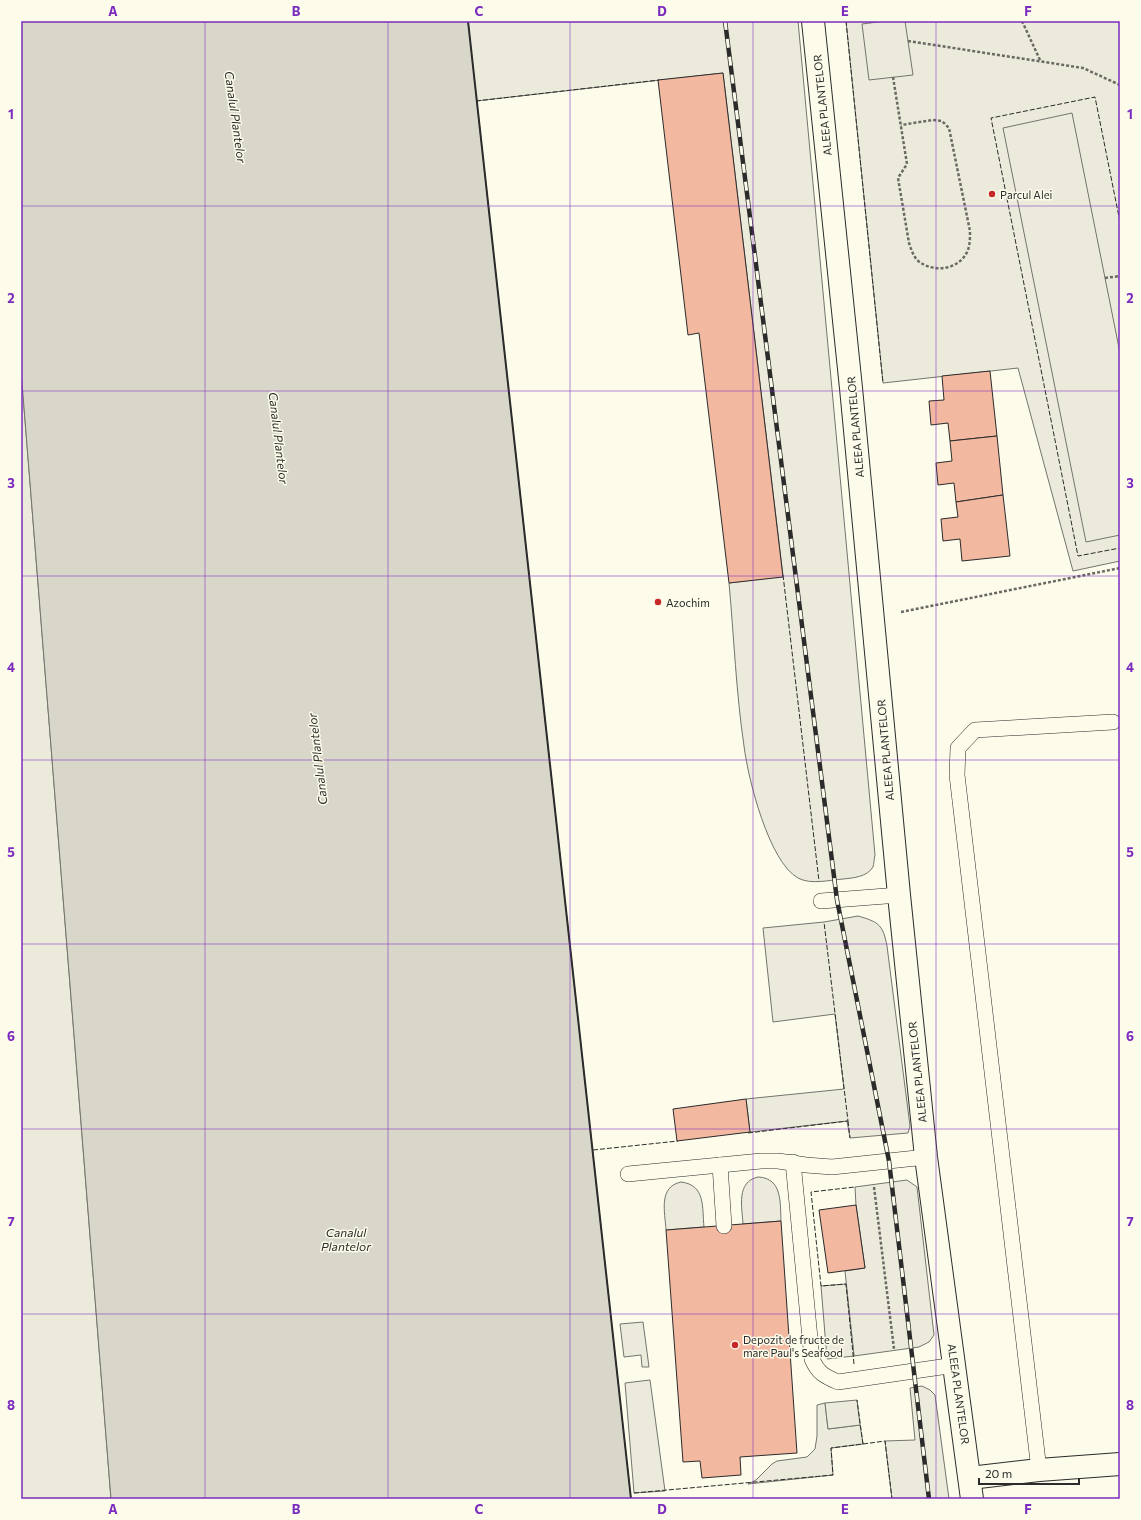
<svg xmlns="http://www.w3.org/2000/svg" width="1141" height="1520" font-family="Commissioner,sans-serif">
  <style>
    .green { fill: #ecebdb; stroke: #74746e }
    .parking { fill: #eceadb; stroke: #74746e }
    .water { fill: #d8d7c9; stroke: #74746e }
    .building { fill: #f2b8a0; stroke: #2b2b2b }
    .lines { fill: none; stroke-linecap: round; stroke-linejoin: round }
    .service-casing { stroke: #2b2b2b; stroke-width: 16 }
    .tertiary-casing { stroke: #2b2b2b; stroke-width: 24 }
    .secondary-casing { stroke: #2b2b2b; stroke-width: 24 }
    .path { stroke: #6a6964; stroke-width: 2.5; stroke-dasharray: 3 2; stroke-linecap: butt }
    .service { stroke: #fdfbea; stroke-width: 15 }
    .tertiary { stroke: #fdfbea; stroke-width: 22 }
    .secondary { stroke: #fdfbea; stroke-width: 22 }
    .rail-casing { stroke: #2b2b2b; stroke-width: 4.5 }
    .rail { stroke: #fdfbea; stroke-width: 3; stroke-dasharray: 9; stroke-linecap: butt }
    .fence { stroke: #2b2b2b; stroke-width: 1; stroke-dasharray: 5 2; stroke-linecap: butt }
    .wall { stroke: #2b2b2b; stroke-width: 2 }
    .grid { fill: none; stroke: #7b2cbf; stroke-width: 1; stroke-opacity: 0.55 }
    .poi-dot { fill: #c62828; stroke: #fdfbea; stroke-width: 1.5 }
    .labels { text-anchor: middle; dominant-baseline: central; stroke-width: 3; stroke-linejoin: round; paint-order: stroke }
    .street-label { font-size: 11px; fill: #2b2b2b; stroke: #fdfbea }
    .poi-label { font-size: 11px; fill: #2b2b2b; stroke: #fdfbea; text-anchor: start }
    .water-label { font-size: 12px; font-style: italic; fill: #2b2b2b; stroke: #fdfbea }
    .neatline { fill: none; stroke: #7b2cbf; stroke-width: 1.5 }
    .grid-label { font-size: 13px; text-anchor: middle; font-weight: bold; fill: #7b2cbf }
  </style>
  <rect width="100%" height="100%" fill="#fdfbea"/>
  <!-- green -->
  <g class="green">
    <path d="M468,21H798L875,855C874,859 874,864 873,867C867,877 853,878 843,879C829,880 811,885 798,878C769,862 748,779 744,746C736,692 734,637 729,583L783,576L723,73L476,101Z"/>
    <polygon points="846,21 1120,21 1120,561 1073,571 1018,368 883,383"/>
    <polygon points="21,370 111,1499 21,1499"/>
    <path d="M858,916C879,922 883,925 887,946L910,1126L908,1133L850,1138L847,1121L750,1132L746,1099L844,1089L835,1014L773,1022L763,928L824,922Z"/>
    <path d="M758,1177C783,1178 780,1204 781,1221L743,1224C742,1207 736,1182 758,1177Z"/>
    <polygon points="907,1180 917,1187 934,1335 929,1342 919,1347 854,1356 845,1271 865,1268 856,1205 855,1187"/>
    <path d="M681,1182C706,1185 702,1208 704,1227L666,1230C665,1212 658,1187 681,1182Z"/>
    <polygon points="643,1322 649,1367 642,1367 641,1355 624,1357 620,1324"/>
    <polygon points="650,1380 665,1491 634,1493 625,1383"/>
    <polygon points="922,1386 930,1390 935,1395 949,1499 892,1499 885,1441 915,1440 910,1388"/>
    <polygon points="825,1403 828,1429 860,1425 863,1444 831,1448 833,1475 748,1484 756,1480 772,1464 777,1461 807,1457 815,1449 817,1436 817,1405"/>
  </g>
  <!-- parking -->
  <g class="parking">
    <polygon points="886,21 905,21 913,75 869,80 862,24"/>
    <polygon points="1072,113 1120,353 1120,535 1086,542 1003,128"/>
    <polygon points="846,1284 854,1356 827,1359 821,1286"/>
    <polygon points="857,1400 860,1425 828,1429 825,1403"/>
  </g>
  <!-- water -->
  <polygon class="water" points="21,21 468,21 631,1499 111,1499 21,370"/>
  <!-- building -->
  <g class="building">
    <polygon points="723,73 783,577 729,583 699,333 688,335 658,80"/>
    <polygon points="990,371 997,436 950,441 948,423 931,425 929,401 944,400 942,376"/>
    <polygon points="997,436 1003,495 956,502 954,483 938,485 936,463 952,461 950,441"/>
    <polygon points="1003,495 1010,556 962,561 960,539 943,541 941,519 958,517 956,502"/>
    <polygon points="746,1099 750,1132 677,1141 673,1109"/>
    <polygon points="856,1205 865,1268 828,1273 819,1210"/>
    <polygon points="781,1221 797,1453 740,1457 741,1475 702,1478 700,1461 683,1462 666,1230"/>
  </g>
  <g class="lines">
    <defs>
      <g id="service">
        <polyline points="821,901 899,895"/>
        <path d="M793,1162L812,1359C818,1373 824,1376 838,1382L955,1365"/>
        <polyline points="720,1165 724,1226"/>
        <polyline points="628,1174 761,1161 778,1161 806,1165 832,1167 926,1157"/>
        <polyline points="1039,1470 957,775 958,748 975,730 1113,722"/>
      </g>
      <polyline id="tertiary" points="970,1478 1039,1470 1120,1464"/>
      <polyline id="secondary" points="813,21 851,388 899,895 926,1157 972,1499"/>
    </defs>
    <!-- service casing -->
    <use href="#service" class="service-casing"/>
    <!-- tertiary casing -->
    <use href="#tertiary" class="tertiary-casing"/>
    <!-- secondary casing -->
    <use href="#secondary" class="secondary-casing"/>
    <!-- path -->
    <g class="path">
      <polyline points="870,21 870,23"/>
      <polyline points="1022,21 1040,60"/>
      <polyline points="908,41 1083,68 1120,85"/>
      <path d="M893,77L907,164L898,178L909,243C911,249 913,255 917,260C933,274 960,270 968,250C970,244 970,237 970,231L949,128L942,121L933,120L901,125"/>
      <polyline points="1105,278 1120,276"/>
      <polyline points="901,612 1120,568"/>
      <polyline points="874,1187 894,1349"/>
    </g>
    <!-- service -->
    <use href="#service" class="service"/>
    <!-- tertiary -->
    <use href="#tertiary" class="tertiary"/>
    <!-- secondary -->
    <use href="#secondary" class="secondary"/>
    <defs>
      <polyline id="rail" points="725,21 837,900 889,1161 929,1499"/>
    </defs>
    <!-- rail casing -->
    <use href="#rail" class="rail-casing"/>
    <!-- rail -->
    <use href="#rail" class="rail"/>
    <!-- fence -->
    <g class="fence">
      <polyline points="846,21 883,383"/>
      <polyline points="476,101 659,80"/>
      <polyline points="1120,222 1095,97 991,118 1078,556 1120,548"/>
      <polyline points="783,575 819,881"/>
      <polyline points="848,1121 850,1138"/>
      <polyline points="748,1133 848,1121 824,922"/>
      <polyline points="593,1150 678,1141"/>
      <polyline points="854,1364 846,1284 821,1286 811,1192 855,1187"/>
      <polyline points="863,1444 885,1441 892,1499"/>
      <polyline points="634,1493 833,1475 831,1448 863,1444 857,1400"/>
    </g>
    <!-- wall -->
    <polyline class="wall" points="468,21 631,1499"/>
  </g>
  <!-- grid -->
  <path class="grid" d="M205,21V1499M388,21V1499M570,21V1499M753,21V1499M936,21V1499M21,206H1120M21,391H1120M21,576H1120M21,760H1120M21,944H1120M21,1129H1120M21,1314H1120"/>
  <!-- markers -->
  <g class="poi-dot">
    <circle cx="992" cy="194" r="4"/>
    <circle cx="658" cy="602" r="4"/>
    <circle cx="735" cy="1345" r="4"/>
  </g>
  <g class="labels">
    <!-- street labels -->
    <g class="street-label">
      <text transform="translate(822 105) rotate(-96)">ALEEA PLANTELOR</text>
      <text transform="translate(855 427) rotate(-95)">ALEEA PLANTELOR</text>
      <text transform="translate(885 750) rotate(-95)">ALEEA PLANTELOR</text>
      <text transform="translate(917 1072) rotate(-96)">ALEEA PLANTELOR</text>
      <text transform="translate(959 1394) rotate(82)">ALEEA PLANTELOR</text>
    </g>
    <!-- poi labels -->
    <g class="poi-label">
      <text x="1000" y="194">Parcul Alei</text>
      <text x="666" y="602">Azochim</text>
      <text x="743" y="1339">Depozit de fructe de<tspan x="743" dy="13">mare Paul's Seafood</tspan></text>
    </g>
    <!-- water labels -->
    <g class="water-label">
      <text transform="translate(236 117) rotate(82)">Canalul Plantelor</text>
      <text transform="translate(279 438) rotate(83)">Canalul Plantelor</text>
      <text transform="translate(317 759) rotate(-97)">Canalul Plantelor</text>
      <text x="346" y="1232">Canalul<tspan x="346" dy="14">Plantelor</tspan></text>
    </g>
  </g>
  <!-- border -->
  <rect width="1141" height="1520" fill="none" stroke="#fdfbea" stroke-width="44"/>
  <!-- scale -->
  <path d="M979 1478v6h100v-6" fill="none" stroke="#2b2b2b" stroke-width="2"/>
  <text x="985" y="1478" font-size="12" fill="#2b2b2b" stroke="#fdfbea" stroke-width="3" paint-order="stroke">20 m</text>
  <rect x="22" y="22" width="1097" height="1476" class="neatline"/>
  <g class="grid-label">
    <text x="113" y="16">A</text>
    <text x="296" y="16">B</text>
    <text x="479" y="16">C</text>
    <text x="662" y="16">D</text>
    <text x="845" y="16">E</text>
    <text x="1028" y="16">F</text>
    <text x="11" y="119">1</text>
    <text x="1130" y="119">1</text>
    <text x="11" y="303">2</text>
    <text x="1130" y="303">2</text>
    <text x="11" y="488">3</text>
    <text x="1130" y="488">3</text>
    <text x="11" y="672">4</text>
    <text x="1130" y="672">4</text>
    <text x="11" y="857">5</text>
    <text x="1130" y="857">5</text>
    <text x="11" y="1041">6</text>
    <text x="1130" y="1041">6</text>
    <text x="11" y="1226">7</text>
    <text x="1130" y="1226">7</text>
    <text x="11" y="1410">8</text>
    <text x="1130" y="1410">8</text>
    <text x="113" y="1514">A</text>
    <text x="296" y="1514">B</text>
    <text x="479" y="1514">C</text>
    <text x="662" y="1514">D</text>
    <text x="845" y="1514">E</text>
    <text x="1028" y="1514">F</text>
  </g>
</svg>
